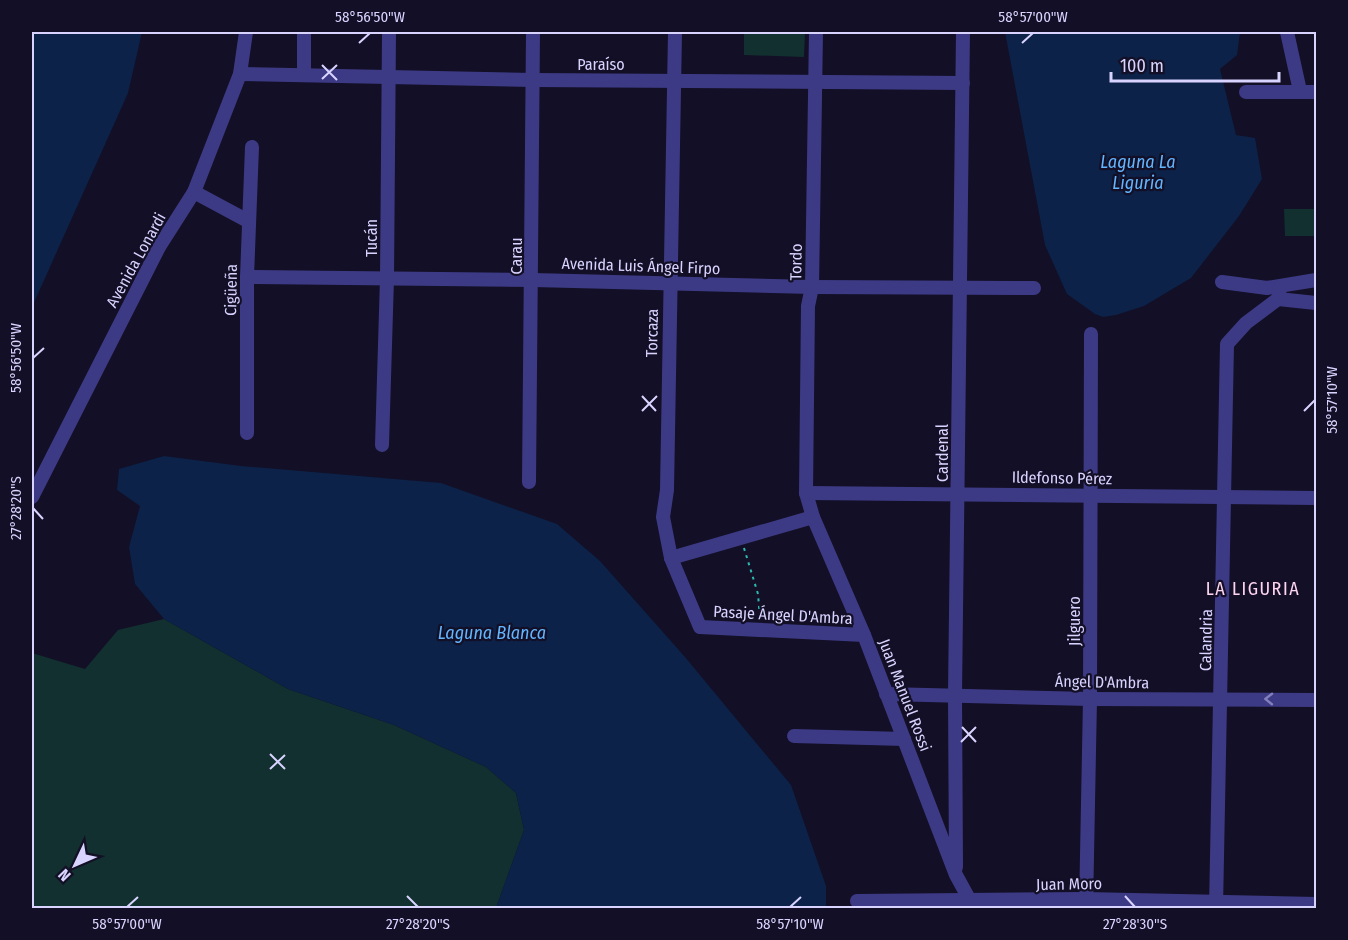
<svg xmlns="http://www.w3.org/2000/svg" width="1348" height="940" font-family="'Fira Sans Condensed',sans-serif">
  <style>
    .green { fill: #12302f }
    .water { fill: #0c2248 }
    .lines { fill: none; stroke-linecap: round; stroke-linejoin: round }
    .path { stroke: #2fb8b0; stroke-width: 2; stroke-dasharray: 3 4.5; stroke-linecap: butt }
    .minor { stroke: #3d3a85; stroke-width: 14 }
    .oneway { stroke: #837fbc }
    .ticks { fill: none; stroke: #d9d4ff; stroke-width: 2 }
    .labels { text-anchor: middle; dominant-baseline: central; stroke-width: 4.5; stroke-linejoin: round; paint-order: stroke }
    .street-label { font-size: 16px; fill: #d9d4ff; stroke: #130f26 }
    .water-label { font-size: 18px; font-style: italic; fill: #62b6ff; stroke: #130f26 }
    .neighbourhood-label { font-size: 18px; letter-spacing: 1.5px; fill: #ffd6f0; stroke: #130f26 }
    .neatline { fill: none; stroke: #d9d4ff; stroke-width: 2 }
    .ticks-label { font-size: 15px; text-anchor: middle; fill: #d9d4ff }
  </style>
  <rect width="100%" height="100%" fill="#130f26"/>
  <!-- green -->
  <g class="green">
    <polygon points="744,32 805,32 804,57 744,55"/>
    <polygon points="1284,209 1316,209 1316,236 1285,236"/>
    <polygon points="164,619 288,689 394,725 486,767 516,793 524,830 496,908 32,908 32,653 85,669 118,630"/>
  </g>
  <!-- water -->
  <g class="water">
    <polygon points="32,32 142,32 128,93 32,307"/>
    <polygon points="1005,32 1240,32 1237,55 1220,69 1236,135 1255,138 1262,179 1239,216 1191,278 1144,306 1116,315 1103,317 1095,314 1067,294 1045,245"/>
    <polygon points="164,456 241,466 441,483 557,524 600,561 685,657 791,785 826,886 826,908 496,908 524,830 516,793 486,767 394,725 288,689 164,619 135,584 129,547 140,506 117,490 119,469"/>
  </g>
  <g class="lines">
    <!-- path -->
    <polyline class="path" points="744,548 758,594 760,619"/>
    <!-- minor -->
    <g class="minor">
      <polyline points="675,32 667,490 663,517 671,558 700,627 864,635"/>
      <polyline points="816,32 812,287 808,306 806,493 813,517 864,635 956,875 974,908"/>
      <polyline points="1287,32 1300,91"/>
      <polyline points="240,74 533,80 963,83"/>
      <polyline points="304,74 304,32"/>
      <polyline points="1246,92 1316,92"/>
      <polyline points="194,192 248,221"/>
      <polyline points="247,277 533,280 812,287 1034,288"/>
      <polyline points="1222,282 1267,288 1316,280"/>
      <polyline points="1278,299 1316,303"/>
      <polyline points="247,433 247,277 252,147"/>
      <polyline points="382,445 387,278 389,32"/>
      <polyline points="529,482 533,32"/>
      <polyline points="806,493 1316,498"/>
      <polyline points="32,497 159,247 194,192 240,74 246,32"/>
      <polyline points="671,558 813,517"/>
      <polyline points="886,694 1090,699 1316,700"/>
      <polyline points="794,736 904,739"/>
      <polyline points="956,867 955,695 963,32"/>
      <polyline points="857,901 1086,899 1316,904"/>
      <polyline points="1086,908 1090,699 1091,334"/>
      <polyline points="1216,908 1227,344 1246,323 1278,299 1280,287"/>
    </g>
  </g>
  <!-- one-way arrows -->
  <defs><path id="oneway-chevron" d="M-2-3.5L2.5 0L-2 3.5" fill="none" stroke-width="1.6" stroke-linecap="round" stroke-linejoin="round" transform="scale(1.5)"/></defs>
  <use class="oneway" href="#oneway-chevron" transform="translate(1269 699) rotate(-179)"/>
  <!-- ticks -->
  <path class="ticks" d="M359,43L370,33M1022,43L1033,33M322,65L337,80M322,79L337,65M33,358L44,348M642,396L656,411M642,411L657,396M1304,411L1315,400M33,508L43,519M962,727L976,742M961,742L976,727M270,754L285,769M270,769L285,755M407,896L418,907M1125,896L1135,907M127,907L138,897M790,907L801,897"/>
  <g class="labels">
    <!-- street labels -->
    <g class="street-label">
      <text x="601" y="64">Paraíso</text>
      <text transform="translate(371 238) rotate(-90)">Tucán</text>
      <text transform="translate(516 256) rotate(-90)">Carau</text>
      <text transform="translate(136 260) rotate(-61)">Avenida Lonardi</text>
      <text transform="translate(796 262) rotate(-89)">Tordo</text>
      <text transform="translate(641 266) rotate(2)">Avenida Luis Ángel Firpo</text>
      <text transform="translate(231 290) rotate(-89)">Cigüeña</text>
      <text transform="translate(652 333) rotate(-89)">Torcaza</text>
      <text transform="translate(942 453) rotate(-90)">Cardenal</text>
      <text transform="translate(1062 478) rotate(1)">Ildefonso Pérez</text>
      <text transform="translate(783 615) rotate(3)">Pasaje Ángel D'Ambra</text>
      <text transform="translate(1074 621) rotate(-90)">Jilguero</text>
      <text transform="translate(1206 640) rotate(-89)">Calandria</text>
      <text transform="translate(1102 682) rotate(1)">Ángel D'Ambra</text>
      <text transform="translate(905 695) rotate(69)">Juan Manuel Rossi</text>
      <text transform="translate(1069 884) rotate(-1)">Juan Moro</text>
    </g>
    <!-- water labels -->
    <g class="water-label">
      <text x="1138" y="162">Laguna La<tspan x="1138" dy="21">Liguria</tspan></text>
      <text x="492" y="633">Laguna Blanca</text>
    </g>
    <!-- neighbourhood labels -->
    <g class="neighbourhood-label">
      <text x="1253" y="589">LA LIGURIA</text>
    </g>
  </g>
  <!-- border -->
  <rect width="1348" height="940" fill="none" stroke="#130f26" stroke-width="66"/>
  <!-- north arrow -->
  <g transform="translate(75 865) rotate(226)" stroke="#130f26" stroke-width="4.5" paint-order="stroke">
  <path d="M0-4.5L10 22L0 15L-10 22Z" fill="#d9d4ff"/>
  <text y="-9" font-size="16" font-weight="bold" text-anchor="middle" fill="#d9d4ff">N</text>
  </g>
  <!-- scale -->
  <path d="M1111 72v9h168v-9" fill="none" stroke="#d9d4ff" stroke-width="3"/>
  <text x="1120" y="72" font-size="18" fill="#d9d4ff" stroke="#130f26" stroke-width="4.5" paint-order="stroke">100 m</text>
  <rect x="33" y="33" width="1282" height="874" class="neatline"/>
  <g class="ticks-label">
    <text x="370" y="22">58°56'50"W</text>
    <text x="1033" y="22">58°57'00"W</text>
    <text transform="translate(16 358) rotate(-90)" y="5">58°56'50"W</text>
    <text transform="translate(1332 400) rotate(-90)" y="5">58°57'10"W</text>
    <text transform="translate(16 508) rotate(-90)" y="5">27°28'20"S</text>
    <text x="127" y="929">58°57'00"W</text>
    <text x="418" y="929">27°28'20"S</text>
    <text x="790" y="929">58°57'10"W</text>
    <text x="1135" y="929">27°28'30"S</text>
  </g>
</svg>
